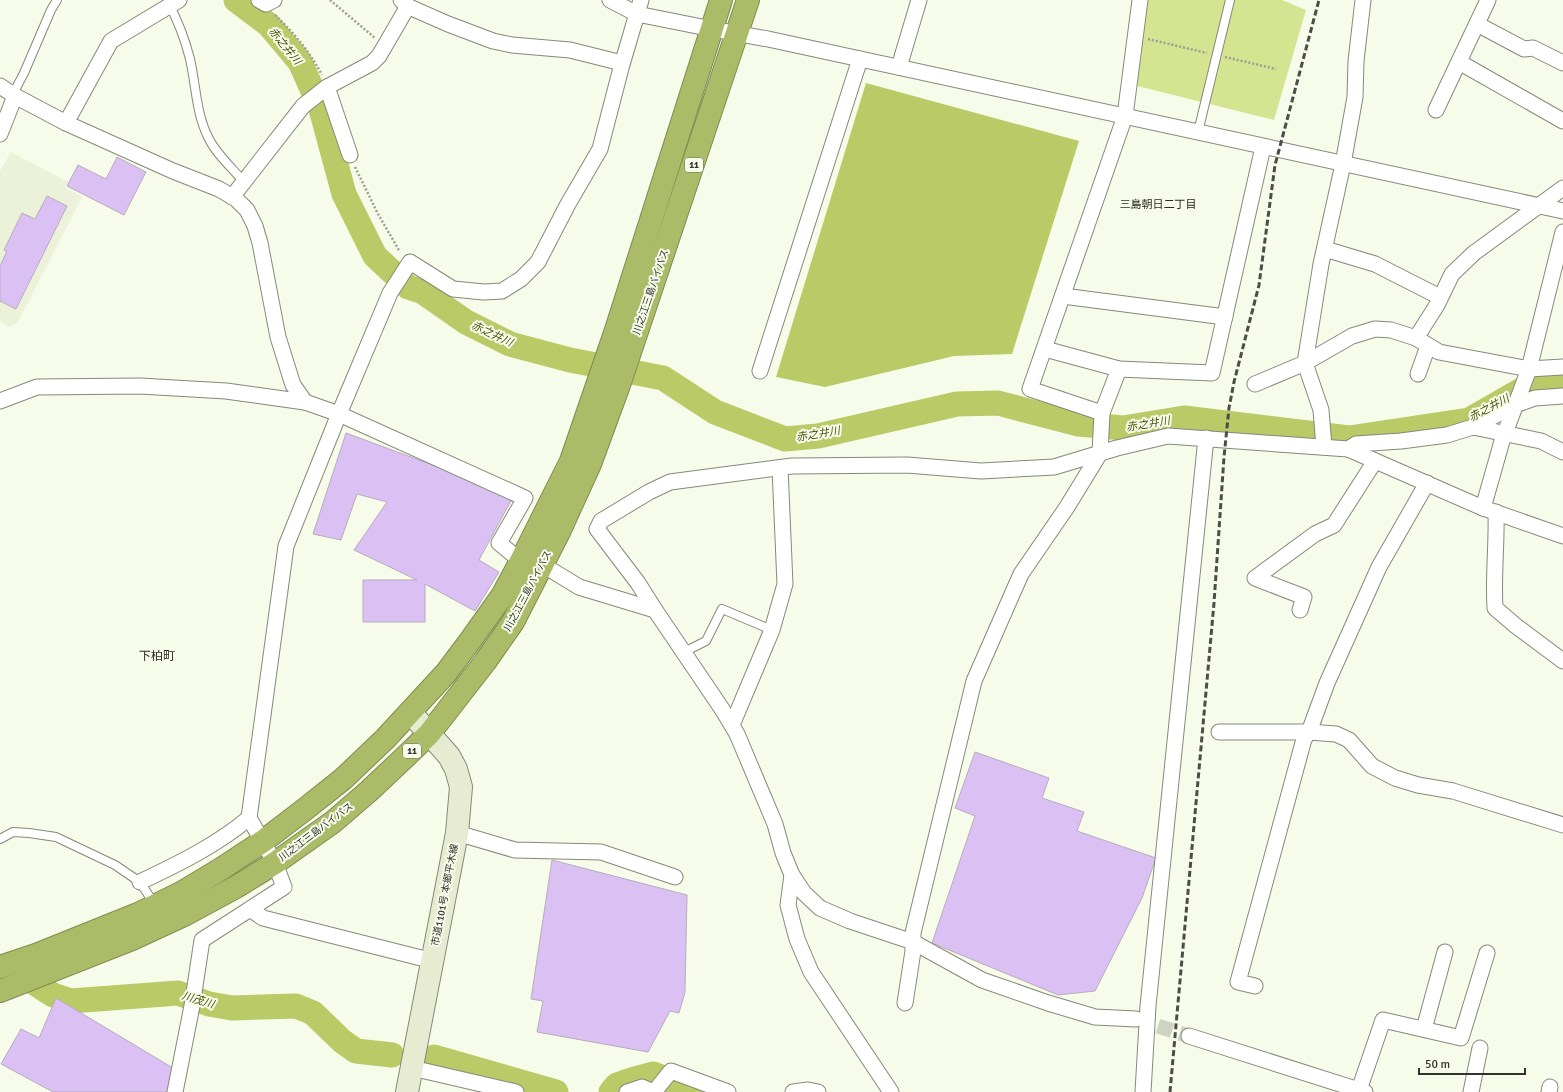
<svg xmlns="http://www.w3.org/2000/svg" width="1563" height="1092" font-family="Signika,'Noto Sans JP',sans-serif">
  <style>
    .built { fill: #ecf1d9 }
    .green { fill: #d4e490 }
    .water { fill: #b9ca67 }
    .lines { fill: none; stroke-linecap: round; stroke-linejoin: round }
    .river { stroke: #b9ca67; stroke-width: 25 }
    .building { fill: #dbc0f3; stroke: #b5adbc }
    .street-tunnel { stroke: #cfd3c4; stroke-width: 15; stroke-dasharray: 15 8; stroke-linecap: butt }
    .lane-casing { stroke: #85897a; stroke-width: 10 }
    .street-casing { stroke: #85897a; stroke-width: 17 }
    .secondary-casing { stroke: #85897a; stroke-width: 24 }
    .highway-casing { stroke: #818b53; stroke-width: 24 }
    .path { stroke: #9c9e92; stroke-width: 2.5; stroke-dasharray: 2 2; stroke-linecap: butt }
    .lane { stroke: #fff; stroke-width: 8 }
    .street { stroke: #fff; stroke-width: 15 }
    .secondary { stroke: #e6ebd2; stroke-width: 22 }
    .highway { stroke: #acbb68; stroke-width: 22 }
    .rail { stroke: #4c4d46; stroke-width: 3; stroke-dasharray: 6 3; stroke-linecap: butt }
    .labels { text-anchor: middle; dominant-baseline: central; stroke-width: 4; stroke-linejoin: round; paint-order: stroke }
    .shield { fill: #f7fbea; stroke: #6c6e65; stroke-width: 1 }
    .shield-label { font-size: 9px; font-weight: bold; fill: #31322c }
    .street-label { font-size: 10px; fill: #31322c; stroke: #f7fbea }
    .water-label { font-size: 11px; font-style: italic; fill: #4a5408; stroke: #f7fbea }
    .neighbourhood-label { font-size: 11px; fill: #292b1f; stroke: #f7fbea }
    .quarter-label { font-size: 12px; fill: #292b1f; stroke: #f7fbea }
  </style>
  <rect width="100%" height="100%" fill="#f7fbea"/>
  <!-- built -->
  <polygon class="built" points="11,152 68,182 65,187 82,197 18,322 10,327 0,321 0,171"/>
  <!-- green -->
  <polygon class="green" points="1146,0 1282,0 1306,10 1274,120 1133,85"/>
  <!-- water -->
  <polygon class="water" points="866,83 1079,141 1012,354 954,356 825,387 776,377"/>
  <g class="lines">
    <!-- river -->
    <g class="river">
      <polyline points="236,0 269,25 300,62 321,109 344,194 375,256 408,287 423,292 466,322 510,344 570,360 663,378 715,412 785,439 818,436 957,404 998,403 1078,424 1123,428 1184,418 1349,438 1469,420 1530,385 1563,382"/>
      <polyline points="13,969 53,995 71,1001 178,993 209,1004 232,1008 296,1006 313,1013 342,1041 356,1051 392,1055"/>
      <polyline points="434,1057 556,1092"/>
      <polyline points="611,1092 617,1085 631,1080 653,1074 701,1092"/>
    </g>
  </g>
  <!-- building -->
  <g class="building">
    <polygon points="117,157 146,172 124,215 67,186 78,165 106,179"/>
    <polygon points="47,196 67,206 16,309 0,301 0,266 7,251 4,250 22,213 35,219"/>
    <polygon points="346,433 514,495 479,560 499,572 475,611 425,584 425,622 363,622 363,580 417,580 354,550 387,502 357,494 341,540 313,534"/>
    <polygon points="975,752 1049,778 1042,798 1084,812 1077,831 1156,858 1142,898 1095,991 1058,995 932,943 975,816 955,808"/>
    <polygon points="552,860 687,895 685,992 679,1013 670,1011 648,1052 537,1032 543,1001 531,999"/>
    <polygon points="56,998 173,1068 169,1092 53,1092 1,1064 21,1029 39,1038"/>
  </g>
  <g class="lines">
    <!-- street-tunnel -->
    <polyline class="street-tunnel" points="1136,1019 1189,1036"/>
    <defs>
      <g id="lane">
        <path d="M168,2C178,21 185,39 190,59C196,85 196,113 208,137C216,154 232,168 244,182"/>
        <polyline points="13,94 24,73 51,10 57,0"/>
        <polyline points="1198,132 1230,0"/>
        <polyline points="684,652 706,641 722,609 772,630"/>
        <polyline points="0,839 13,832 29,833 56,837 115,865 140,882 155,905"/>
      </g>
      <g id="street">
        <polyline points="259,0 266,4 274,0"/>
        <polyline points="401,0 407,6 448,24 493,41 512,45 570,50 622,63"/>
        <polyline points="610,0 637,14 712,29 768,39 1563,211"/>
        <polyline points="1477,24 1524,49 1533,48 1563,63"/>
        <polyline points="1459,62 1563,121"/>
        <polyline points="899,67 919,0"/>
        <polyline points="0,86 15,96 66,123 173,171 219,189 236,199 247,210 255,226 260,243 278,337 293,385 305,402"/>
        <polyline points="327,87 350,155"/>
        <polyline points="1436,110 1488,0"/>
        <polyline points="66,123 111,41 179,0"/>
        <polyline points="0,134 15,96"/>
        <polyline points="232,197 303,106 327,87 372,63 379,56 408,6"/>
        <polyline points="1325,249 1375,264 1440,297"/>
        <polyline points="1063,296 1225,317"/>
        <polyline points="1416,338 1437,305 1452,274 1474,253 1563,188"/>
        <polyline points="1045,349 1119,369 1212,373 1263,147"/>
        <polyline points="760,371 860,59"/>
        <polyline points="1418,374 1428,346"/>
        <polyline points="1255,384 1305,363 1352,336 1375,329 1391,330 1416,338 1439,352 1529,369 1563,367"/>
        <polyline points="0,401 37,387 140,386 226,391 305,402 339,414 525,498 499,543 521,561 543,565 579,587 655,610 722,709 737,734 775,824 783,853 792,875 804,893 820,908 850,921 913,942 982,980 1048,1003 1095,1017 1136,1019"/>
        <polyline points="1102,413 1119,369"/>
        <polyline points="1473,427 1541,441 1563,452"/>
        <polyline points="1324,447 1321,410 1305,363 1321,264 1343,164 1355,97 1356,61 1363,0"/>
        <polyline points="1348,449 1356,444 1401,441 1447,435 1473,427 1515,405 1535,398 1563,396"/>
        <polyline points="1483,508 1502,441 1529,369 1563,232"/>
        <path d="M1496,512C1497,544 1493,576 1495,608L1516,626L1563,661"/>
        <polyline points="655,610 638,583 597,529 601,521 649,492 670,482 792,466 907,465 981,471 1054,467 1117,448 1168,436 1348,449 1483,508 1563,536"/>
        <polyline points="1300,610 1304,597 1255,578 1315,534 1334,525 1375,461"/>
        <polyline points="732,725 772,630 785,584 780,468"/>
        <polyline points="1219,732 1309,732 1336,734 1349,740 1372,766 1395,778 1418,785 1453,791 1563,825"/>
        <polyline points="457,833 515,850 601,852 675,877"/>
        <polyline points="792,875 788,905 797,939 811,972 891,1092"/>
        <path d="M140,882C178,864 217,845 249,818"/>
        <polyline points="250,909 263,918 433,961"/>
        <polyline points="1255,986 1238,982 1304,739 1309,732 1327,683 1379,567 1427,483"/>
        <polyline points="905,1003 913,951 913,933 974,681 1021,574 1067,507 1100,453 1102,413 1030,389 1125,116 1140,0"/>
        <polyline points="1424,1029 1445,952"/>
        <polyline points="1189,1036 1365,1092"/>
        <polyline points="412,1068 516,1092"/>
        <polyline points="1359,1090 1383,1020 1461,1038 1487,953"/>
        <polyline points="175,1092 192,1006 202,940 284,887 275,863 249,818 286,546 339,414 390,293 410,262 453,289 484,292 502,291 521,279 538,262 568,204 600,149 621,68 641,0"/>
        <polyline points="627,1092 642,1087 653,1092"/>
        <polyline points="654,1092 671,1071 728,1092"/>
        <polyline points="793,1092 808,1090 818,1092"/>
        <polyline points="1143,1092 1148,1006 1206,438"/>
        <polyline points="1471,1092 1480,1048"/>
        <polyline points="1549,1092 1550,1087"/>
      </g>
      <polyline id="secondary" points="407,1092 457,833 461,787 456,769 449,756 411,713"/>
      <g id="highway">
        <polyline points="0,967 36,955 138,914 181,893 221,869 262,842 304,810 343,779 385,739 446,673 470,641 502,596 521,561 571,461 616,330 721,0"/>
        <polyline points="0,991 132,939 186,914 236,887 275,863 333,822 369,791 404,758 429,734 485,662 513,622 559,532 590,464 619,385 748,0"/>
      </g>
    </defs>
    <!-- lane casing -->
    <use href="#lane" class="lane-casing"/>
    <!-- street casing -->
    <use href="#street" class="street-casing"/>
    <!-- secondary casing -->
    <use href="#secondary" class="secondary-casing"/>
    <!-- highway casing -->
    <use href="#highway" class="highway-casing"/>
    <!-- path -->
    <g class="path">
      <polyline points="330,0 375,38"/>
      <path d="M275,15C294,33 310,52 322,75"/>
      <polyline points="1148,39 1207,53"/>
      <polyline points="1225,57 1276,69"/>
      <polyline points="355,167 378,214 400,252"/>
    </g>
    <!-- lane -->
    <use href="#lane" class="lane"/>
    <!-- street -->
    <use href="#street" class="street"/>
    <!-- secondary -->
    <use href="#secondary" class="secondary"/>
    <!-- highway -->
    <use href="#highway" class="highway"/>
    <!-- rail -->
    <polyline class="rail" points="1170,1092 1214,603 1224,457 1229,408 1234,382 1259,285 1275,165 1319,0"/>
  </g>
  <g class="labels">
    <!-- shield labels -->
    <g class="shield">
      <rect x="685" y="158" width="18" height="14" rx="3"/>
      <rect x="403" y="744" width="18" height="14" rx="3"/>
    </g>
    <g class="shield-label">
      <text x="694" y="165">11</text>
      <text x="412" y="751">11</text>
    </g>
    <!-- street labels -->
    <g class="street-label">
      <text transform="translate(651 292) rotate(-71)">川之江三島バイパス</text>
      <text transform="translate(528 591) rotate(-62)">川之江三島バイパス</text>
      <text transform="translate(316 832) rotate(-37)">川之江三島バイパス</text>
      <text transform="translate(445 895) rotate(-79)">市道1101号 本郷平木線</text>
    </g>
    <!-- water labels -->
    <g class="water-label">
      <text transform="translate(285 46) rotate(51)">赤之井川</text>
      <text transform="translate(492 334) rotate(25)">赤之井川</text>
      <text transform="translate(1489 408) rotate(-28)">赤之井川</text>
      <text transform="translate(1148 424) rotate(-9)">赤之井川</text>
      <text transform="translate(818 434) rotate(-9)">赤之井川</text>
      <text transform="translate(198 1000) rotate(17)">川茂川</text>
    </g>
    <!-- neighbourhood labels -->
    <g class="neighbourhood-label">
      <text x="1158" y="204">三島朝日二丁目</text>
    </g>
    <!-- quarter labels -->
    <g class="quarter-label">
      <text x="157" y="656">下柏町</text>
    </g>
  </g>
  <!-- scale -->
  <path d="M1419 1068v6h106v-6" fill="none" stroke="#31322c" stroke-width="2"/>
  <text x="1425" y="1068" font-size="12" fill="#31322c" stroke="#f7fbea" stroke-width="3" paint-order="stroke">50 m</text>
</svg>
